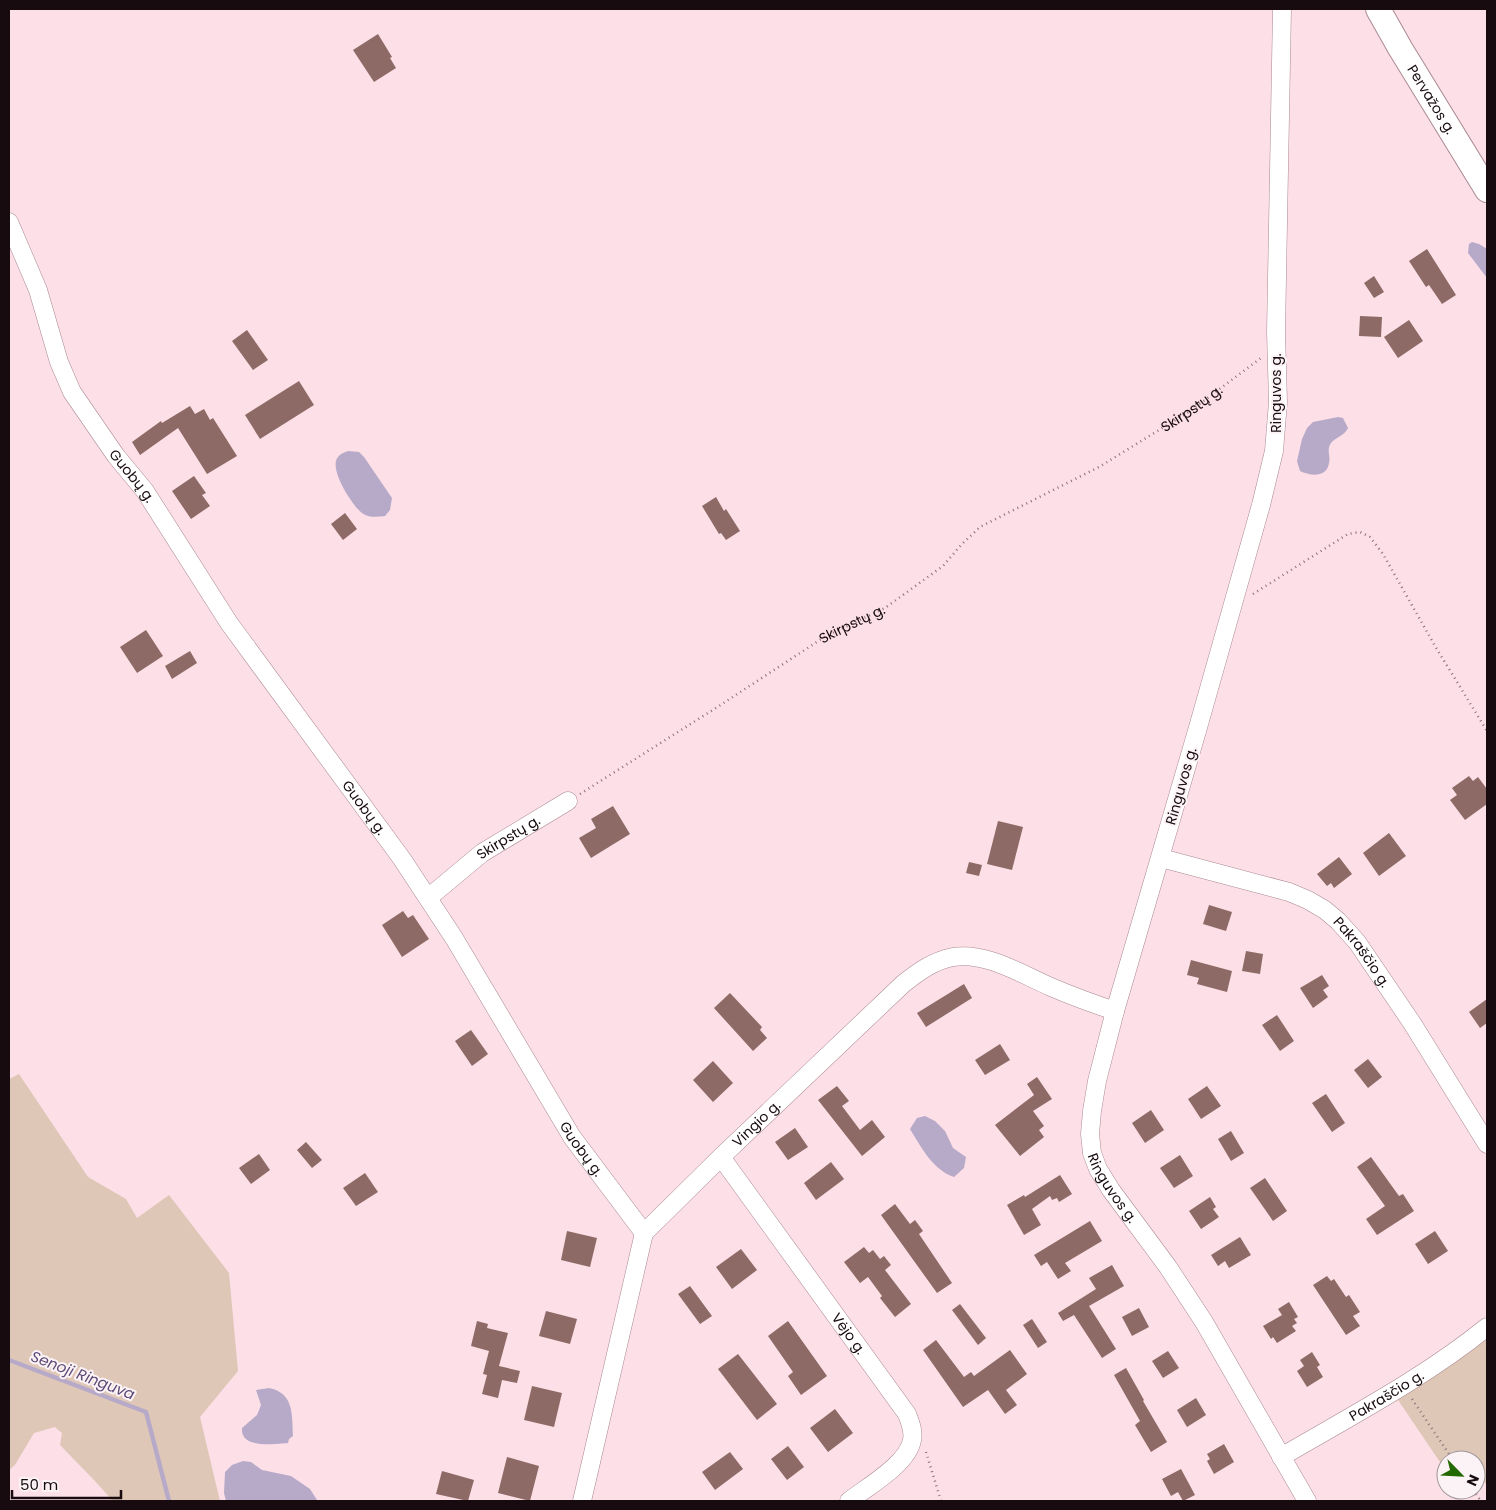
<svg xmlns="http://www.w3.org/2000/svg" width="1496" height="1510" font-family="Poppins,sans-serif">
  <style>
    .green { fill: #dfc7b7 }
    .water { fill: #b7aac9 }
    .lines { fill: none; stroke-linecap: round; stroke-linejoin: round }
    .stream { stroke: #b7aac9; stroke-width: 4.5 }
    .building { fill: #8d6a65 }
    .minor-casing { stroke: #aa8992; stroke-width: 19 }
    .secondary-casing { stroke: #aa8992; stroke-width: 26 }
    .path { stroke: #89747a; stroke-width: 2.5; stroke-dasharray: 1 4; stroke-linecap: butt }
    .minor { stroke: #fff; stroke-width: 18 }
    .secondary { stroke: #fff; stroke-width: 24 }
    .labels { text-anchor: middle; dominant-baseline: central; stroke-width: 4; stroke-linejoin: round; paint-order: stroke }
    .street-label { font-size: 14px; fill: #170b0f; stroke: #fbf3f5 }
    .water-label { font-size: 15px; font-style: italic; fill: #5e4a77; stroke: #fbf3f5 }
  </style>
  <rect width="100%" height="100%" fill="#fddfe7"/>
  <!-- green -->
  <g class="green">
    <polygon points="19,1074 88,1177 126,1199 137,1218 169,1195 229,1273 238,1371 200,1417 220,1501 113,1501 94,1480 60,1445 62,1433 55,1427 34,1433 15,1465 9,1470 9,1079"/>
    <polygon points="1487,1333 1487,1486 1480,1475 1476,1477 1476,1460 1446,1460 1446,1471 1396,1397"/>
  </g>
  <!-- water -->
  <g class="water">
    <polygon points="1472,242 1479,244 1487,249 1487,278 1468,253 1469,244"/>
    <path d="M1338,417L1343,418L1348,428C1344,436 1336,437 1331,443C1326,450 1331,456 1329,463C1327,478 1310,476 1300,471L1297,461L1302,439L1307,428L1313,422Z"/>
    <path d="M348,451L359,452L364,457L392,498L390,510L385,516C377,517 368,518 362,513C352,505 328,468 338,457C340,454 345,452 348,451Z"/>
    <path d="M925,1116L935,1121L945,1131L953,1148L966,1157L964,1168L954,1177C933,1170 921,1147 910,1129L917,1118Z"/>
    <path d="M269,1388C294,1393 292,1414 293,1436L289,1439L288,1443C275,1444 240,1449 242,1428L257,1415L261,1405L256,1390Z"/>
    <polygon points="243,1461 251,1462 262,1470 291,1476 310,1489 317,1500 317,1501 226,1501 224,1493 225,1472 232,1465"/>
  </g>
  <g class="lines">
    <!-- stream -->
    <polyline class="stream" points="9,1360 146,1412 169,1501"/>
  </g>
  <!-- building -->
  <g class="building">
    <polygon points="378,34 392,57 390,58 396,68 374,82 353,50"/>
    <polygon points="1427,249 1456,295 1442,304 1429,285 1426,287 1409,261"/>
    <polygon points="1374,276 1384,292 1374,298 1364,283"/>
    <polygon points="1360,316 1382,317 1381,337 1359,336"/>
    <polygon points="1409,320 1423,341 1398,358 1384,337"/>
    <polygon points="247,330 268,360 253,370 232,341"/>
    <polygon points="299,381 314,405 260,439 245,415"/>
    <polygon points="190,406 195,414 204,409 210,420 213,418 237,456 207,474 178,428 140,455 132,442 161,421 162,423"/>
    <polygon points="194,476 206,493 202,495 210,506 191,519 172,491"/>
    <polygon points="716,497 724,511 726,509 740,531 726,540 721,533 719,534 702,506"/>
    <polygon points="345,513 357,529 343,540 331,524"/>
    <polygon points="146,630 163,656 137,673 120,647"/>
    <polygon points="190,651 197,663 172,679 165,666"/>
    <polygon points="1469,776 1473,781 1478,777 1487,789 1487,804 1465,820 1450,800 1457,795 1452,788"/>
    <polygon points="613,806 630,834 591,858 579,838 596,828 591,819"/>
    <polygon points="998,821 1023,827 1012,870 987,864"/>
    <polygon points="1389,833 1406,856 1379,876 1363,853"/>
    <polygon points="1339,857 1352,874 1334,888 1331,883 1327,886 1317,874"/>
    <polygon points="969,862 982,865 979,876 966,873"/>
    <polygon points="1209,905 1232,912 1226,931 1203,924"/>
    <polygon points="403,911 408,918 413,915 429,939 402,957 382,925"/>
    <polygon points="1246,951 1263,954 1260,974 1242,971"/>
    <polygon points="1191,960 1232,971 1227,992 1197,984 1199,978 1187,975"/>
    <polygon points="1322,975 1329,986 1323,990 1328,997 1313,1008 1300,988"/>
    <polygon points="964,984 972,998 926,1027 917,1013"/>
    <polygon points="730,993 762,1027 760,1030 767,1038 753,1051 714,1008"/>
    <polygon points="1487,999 1487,1023 1480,1028 1469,1012"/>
    <polygon points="1277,1015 1294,1041 1280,1051 1262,1025"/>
    <polygon points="471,1030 488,1054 472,1066 455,1041"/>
    <polygon points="1000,1044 1010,1060 985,1075 975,1060"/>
    <polygon points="1368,1059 1382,1077 1368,1088 1354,1070"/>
    <polygon points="713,1061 733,1083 713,1102 693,1080"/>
    <polygon points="1037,1077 1052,1099 1033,1111 1044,1126 1039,1130 1044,1137 1020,1156 995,1125 1034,1095 1027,1084"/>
    <polygon points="837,1086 849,1101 842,1106 860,1130 872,1120 885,1137 862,1156 818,1100"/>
    <polygon points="1207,1086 1221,1106 1201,1119 1188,1099"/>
    <polygon points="1326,1094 1345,1123 1332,1132 1312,1103"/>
    <polygon points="1151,1110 1164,1130 1145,1143 1132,1123"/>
    <polygon points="795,1128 808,1147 788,1160 775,1142"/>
    <polygon points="1231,1131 1244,1153 1231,1161 1218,1139"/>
    <polygon points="306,1142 322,1160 312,1168 297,1150"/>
    <polygon points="259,1154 270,1170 251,1184 239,1168"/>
    <polygon points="1180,1155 1193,1176 1174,1188 1160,1168"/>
    <polygon points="1371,1157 1399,1196 1403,1194 1414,1211 1377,1235 1366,1219 1385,1206 1357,1167"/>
    <polygon points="831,1162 844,1179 816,1200 804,1183"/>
    <polygon points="365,1173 378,1192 356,1206 343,1188"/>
    <polygon points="1060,1175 1072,1194 1059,1202 1057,1198 1052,1200 1050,1196 1032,1209 1041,1225 1024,1235 1007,1205 1024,1195 1025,1197"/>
    <polygon points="1265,1178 1287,1211 1273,1221 1250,1188"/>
    <polygon points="1210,1197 1216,1207 1213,1209 1219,1217 1201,1229 1189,1211"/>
    <polygon points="895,1204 910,1224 915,1220 923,1231 919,1234 952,1283 937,1293 881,1215"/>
    <polygon points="1090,1221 1102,1241 1065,1263 1071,1271 1058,1279 1047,1262 1041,1266 1034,1255"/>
    <polygon points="567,1231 597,1238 590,1267 561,1260"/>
    <polygon points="1435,1231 1448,1251 1428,1264 1415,1244"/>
    <polygon points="1240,1237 1251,1255 1229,1268 1225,1261 1218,1266 1211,1255"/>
    <polygon points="864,1247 869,1253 873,1250 880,1259 884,1256 891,1265 885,1270 911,1304 895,1317 880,1298 882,1296 868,1277 860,1283 844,1262"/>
    <polygon points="741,1249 757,1270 732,1289 716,1267"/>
    <polygon points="1112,1265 1124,1286 1089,1306 1116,1349 1102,1358 1074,1315 1063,1321 1058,1313 1096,1289 1089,1278"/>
    <polygon points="1327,1276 1331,1281 1334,1279 1346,1297 1349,1295 1360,1312 1353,1316 1360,1326 1346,1335 1313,1285"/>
    <polygon points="690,1286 712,1316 700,1324 678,1294"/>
    <polygon points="1289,1302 1298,1317 1294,1319 1297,1323 1292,1326 1296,1331 1277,1343 1273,1337 1271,1339 1263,1326 1282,1315 1278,1309"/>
    <polygon points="960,1304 986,1338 978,1345 952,1310"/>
    <polygon points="1139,1308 1149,1327 1132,1336 1122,1317"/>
    <polygon points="546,1311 577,1319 570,1344 539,1336"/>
    <polygon points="1032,1319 1047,1342 1038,1348 1023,1325"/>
    <polygon points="477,1321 488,1324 487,1328 508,1333 499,1366 520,1371 517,1383 502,1380 498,1398 482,1394 487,1375 483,1374 489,1351 471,1346"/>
    <polygon points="788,1321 827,1376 801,1395 788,1376 793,1372 768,1336"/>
    <polygon points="936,1340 964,1377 971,1372 974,1376 1010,1350 1027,1374 1006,1390 1017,1405 1005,1414 988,1390 963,1407 923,1350"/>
    <polygon points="1168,1351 1179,1368 1163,1378 1152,1361"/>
    <polygon points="1312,1352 1320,1365 1317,1367 1323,1377 1307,1387 1297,1371 1304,1366 1300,1360"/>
    <polygon points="738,1354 777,1404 757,1420 718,1369"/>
    <polygon points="1126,1368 1144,1400 1143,1401 1167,1442 1151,1452 1135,1425 1140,1421 1114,1375"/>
    <polygon points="532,1386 562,1393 554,1427 524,1420"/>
    <polygon points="1196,1398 1206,1415 1187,1427 1177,1410"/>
    <polygon points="835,1409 853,1433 828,1452 810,1428"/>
    <polygon points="1224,1444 1234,1462 1214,1474 1207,1461 1210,1459 1207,1454"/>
    <polygon points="788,1446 804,1467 787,1480 771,1459"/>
    <polygon points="730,1452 743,1469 715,1490 702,1472"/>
    <polygon points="507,1457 539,1466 530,1501 498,1493"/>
    <polygon points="1181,1469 1195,1495 1183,1501 1178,1492 1171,1496 1162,1479"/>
    <polygon points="442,1471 474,1480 468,1501 436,1494"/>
  </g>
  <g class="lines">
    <defs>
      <g id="minor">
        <path id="s2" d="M1282,9L1276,332L1278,402L1274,451L1261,505L1197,731L1115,1011L1097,1081L1092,1111L1090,1134L1092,1153L1098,1169L1111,1190L1168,1267L1204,1322L1307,1501"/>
        <path id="s3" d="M9,222L38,290L59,362L72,392L116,456L145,491L229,623L402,859L454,938L572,1137L644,1233"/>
        <path id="s4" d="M1161,858L1289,892L1308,900L1325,910L1338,921L1357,942L1412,1023L1487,1144"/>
        <path id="s5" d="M428,898L482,853L568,801"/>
        <path id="s6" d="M721,1157L907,1414C910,1422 914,1431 912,1440C908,1464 867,1487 849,1501"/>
        <path id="s7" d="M1281,1457C1351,1416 1424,1378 1487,1327"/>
        <path id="s8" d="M582,1501L644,1233L721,1157L903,984C918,972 933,961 953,957C987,952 1021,974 1051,987C1072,996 1094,1004 1115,1011"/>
      </g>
      <g id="secondary">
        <path id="s9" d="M1378,9L1400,48L1487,190"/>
      </g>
    </defs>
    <!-- minor casing -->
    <use href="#minor" class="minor-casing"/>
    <!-- secondary casing -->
    <use href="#secondary" class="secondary-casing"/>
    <!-- path -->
    <g class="path">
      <polyline points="1253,594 1348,534 1360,532 1370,537 1383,554 1435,646 1487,731"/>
      <path id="s1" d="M580,794L719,706L826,636L885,608L943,566L961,545L980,527L1099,467L1190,411L1261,358"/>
      <polyline points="1412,1399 1453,1460"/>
      <polyline points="926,1452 941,1501"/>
      <polyline points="1473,1490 1481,1501"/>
    </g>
    <!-- minor -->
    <use href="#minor" class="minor"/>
    <!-- secondary -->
    <use href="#secondary" class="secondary"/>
  </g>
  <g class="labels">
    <!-- street labels -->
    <g class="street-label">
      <text stroke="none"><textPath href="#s9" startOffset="105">Pervažos g.</textPath></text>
      <text transform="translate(1276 393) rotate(-90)">Ringuvos g.</text>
      <text stroke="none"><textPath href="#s1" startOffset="726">Skirpstų g.</textPath></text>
      <text stroke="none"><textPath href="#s3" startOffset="285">Guobų g.</textPath></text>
      <text stroke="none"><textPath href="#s1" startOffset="321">Skirpstų g.</textPath></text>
      <text transform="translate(1181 786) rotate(-74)">Ringuvos g.</text>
      <text stroke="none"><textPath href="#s3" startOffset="690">Guobų g.</textPath></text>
      <text stroke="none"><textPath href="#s5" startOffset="101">Skirpstų g.</textPath></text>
      <text stroke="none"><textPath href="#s4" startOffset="229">Pakraščio g.</textPath></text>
      <text stroke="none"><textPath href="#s8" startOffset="432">Vingio g.</textPath></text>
      <text stroke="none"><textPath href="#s3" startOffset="1095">Guobų g.</textPath></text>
      <text stroke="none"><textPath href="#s2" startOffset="1210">Ringuvos g.</textPath></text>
      <text stroke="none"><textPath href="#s6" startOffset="218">Vėjo g.</textPath></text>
      <text stroke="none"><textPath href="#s7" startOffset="122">Pakraščio g.</textPath></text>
    </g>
    <!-- water labels -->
    <g class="water-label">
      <text transform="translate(83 1375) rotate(21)">Senoji Ringuva</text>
    </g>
  </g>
  <!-- border -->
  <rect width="1496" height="1510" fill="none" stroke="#170b0f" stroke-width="20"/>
  <!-- north arrow -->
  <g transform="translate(1461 1475) rotate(114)"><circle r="24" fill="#fbf3f5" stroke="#a09699"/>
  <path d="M0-4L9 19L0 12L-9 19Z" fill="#236901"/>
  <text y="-8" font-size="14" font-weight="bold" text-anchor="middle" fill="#170b0f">N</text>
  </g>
  <!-- scale -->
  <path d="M12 1490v8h109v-8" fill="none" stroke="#170b0f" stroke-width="2.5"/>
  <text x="20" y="1490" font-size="15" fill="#170b0f" stroke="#fbf3f5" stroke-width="4" paint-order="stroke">50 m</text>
</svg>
